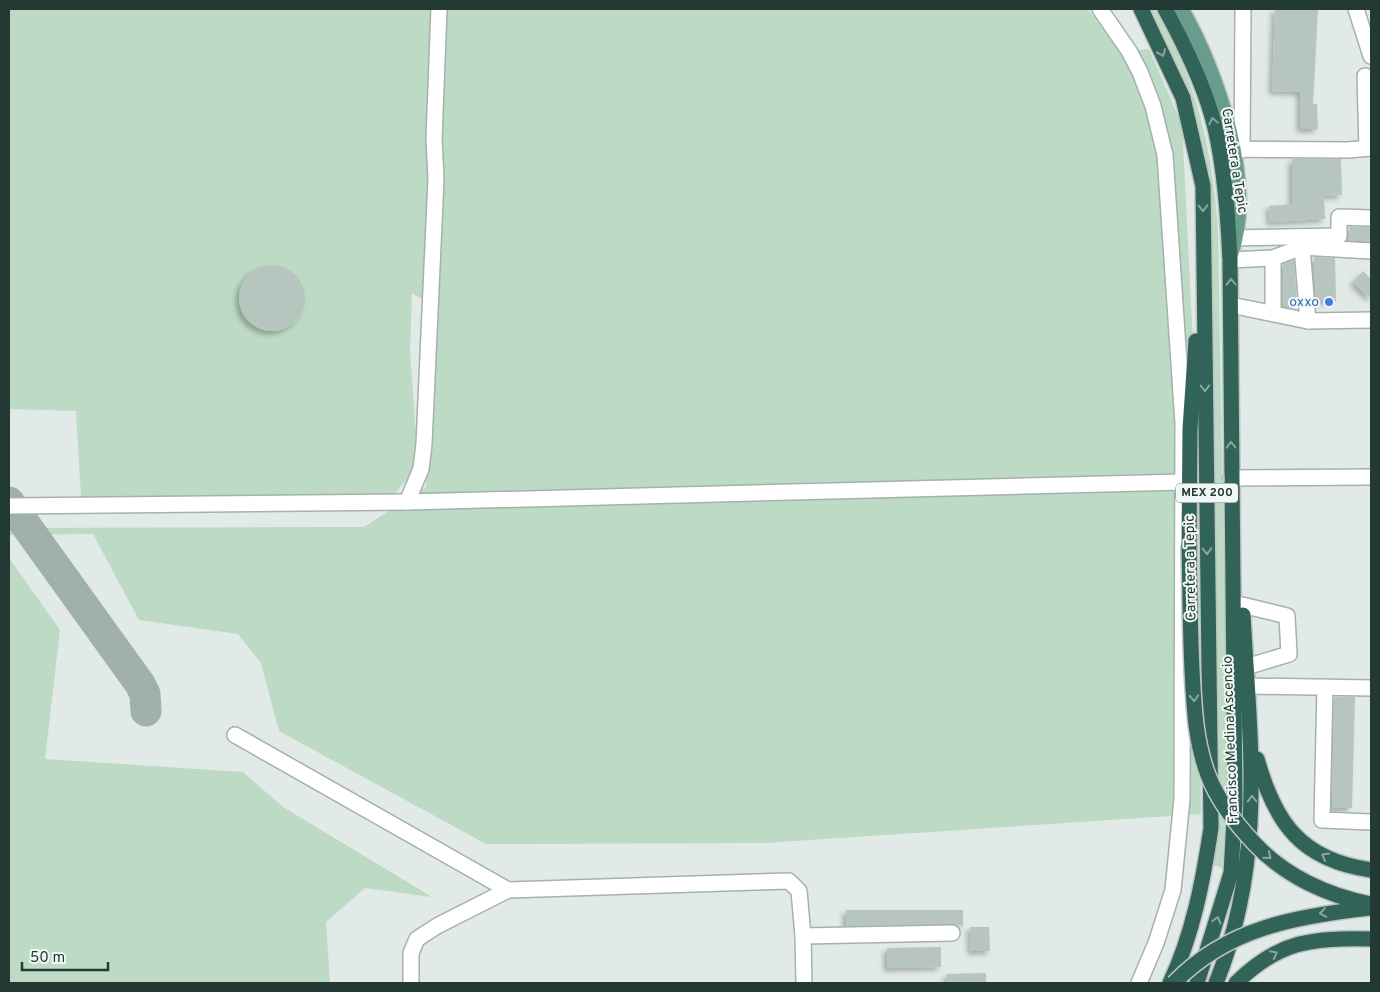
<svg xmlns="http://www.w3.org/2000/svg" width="1380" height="992" font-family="Overpass,sans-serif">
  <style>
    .green { fill: #bcdac4 }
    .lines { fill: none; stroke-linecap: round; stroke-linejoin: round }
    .taxiway { stroke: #a0b0aa; stroke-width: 31 }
    .building { fill: #b7c5bf; filter: url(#shadow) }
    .minor-casing { stroke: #a4b1ad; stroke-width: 18 }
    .major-casing { stroke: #bdc4c2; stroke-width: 18 }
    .highway-casing { stroke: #bdc4c2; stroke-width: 18 }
    .minor { stroke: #fff; stroke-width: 15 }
    .major { stroke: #6a9c8e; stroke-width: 15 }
    .highway { stroke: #326358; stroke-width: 15 }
    .highway-bridge-casing { stroke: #bdc4c2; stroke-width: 18; stroke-linecap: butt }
    .highway-bridge { stroke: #326358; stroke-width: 15 }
    .oneway { stroke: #88a69e }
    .shop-dot { fill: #3f7fe0; stroke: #f1f7f4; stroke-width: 2 }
    .labels { text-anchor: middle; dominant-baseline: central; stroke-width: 4; stroke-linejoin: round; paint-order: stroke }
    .shield { fill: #f1f7f4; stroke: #61726d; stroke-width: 1 }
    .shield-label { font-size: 12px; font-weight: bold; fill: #233933 }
    .street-label { font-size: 14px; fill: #233933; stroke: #f1f7f4 }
    .shop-label { font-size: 14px; fill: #366cbe; stroke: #f1f7f4; text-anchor: end }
  </style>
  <defs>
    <filter id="shadow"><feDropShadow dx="-3.5" dy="3.5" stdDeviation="2.5" flood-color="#0004"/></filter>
  </defs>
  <rect width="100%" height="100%" fill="#e1eae6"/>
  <!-- green -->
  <g class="green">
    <polygon points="9,9 1088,9 1119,51 1149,49 1182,125 1195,381 1201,814 764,843 486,844 279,731 261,663 238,634 139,620 93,534 9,535 9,528 364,527 426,487 430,408 422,299 412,293 410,351 416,435 412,474 394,494 81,497 76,411 9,409"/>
    <path d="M1144,9H1155C1196,77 1213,151 1218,230L1226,682V802L1222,868L1214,865L1216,828L1202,151Z"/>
    <polygon points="9,558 60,630 45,759 243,772 283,807 432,897 365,888 326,922 330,983 9,983"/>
  </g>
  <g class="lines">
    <!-- taxiway -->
    <polyline class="taxiway" points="9,502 140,684 145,694 146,711"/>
  </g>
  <!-- building -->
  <g class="building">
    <polygon points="1275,9 1318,9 1313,104 1317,104 1318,129 1300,129 1300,92 1272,91"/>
    <polygon points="1292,159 1341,159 1342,195 1324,196 1325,219 1270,222 1269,206 1292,204"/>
    <polygon points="1349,227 1370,227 1371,242 1350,240"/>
    <polygon points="1314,257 1335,258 1336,301 1316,301"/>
    <polygon points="1294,260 1297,302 1291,308 1284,306 1283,264"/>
    <circle cx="272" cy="298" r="33"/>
    <polygon points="1363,271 1371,279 1371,299 1353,282"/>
    <polygon points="1334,697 1355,697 1352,808 1332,808"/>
    <polygon points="846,910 963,910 963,926 952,924 846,926"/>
    <polygon points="970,927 989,927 990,951 971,951"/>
    <polygon points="941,947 941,967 887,968 887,948"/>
    <polygon points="986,973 986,983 947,983 947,974"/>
  </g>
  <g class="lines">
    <defs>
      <g id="minor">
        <polyline points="1100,9 1129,51 1140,72 1153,106 1165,155 1183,423 1182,799 1173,890 1156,943 1139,983"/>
        <polyline points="1356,9 1371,56"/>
        <polyline points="1365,76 1367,148"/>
        <polyline points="1222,149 1348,150 1371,148"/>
        <polyline points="1242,150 1243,9"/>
        <polyline points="1229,238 1339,236 1339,217 1371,218"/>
        <polyline points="1302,247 1308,321"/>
        <polyline points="1230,260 1273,258 1302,247 1371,251"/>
        <polyline points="1231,305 1308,321 1371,320"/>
        <polyline points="1273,313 1273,258"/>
        <polyline points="1231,478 1371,477"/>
        <polyline points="407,502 421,469 424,444 436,179 434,139 439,9"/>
        <polyline points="9,506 407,502 1182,482"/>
        <polyline points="1242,605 1287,616 1289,654 1246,667"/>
        <polyline points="1247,686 1371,688"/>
        <polyline points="1325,687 1322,820 1371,822"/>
        <polyline points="235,735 508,890"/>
        <polyline points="803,936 952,933"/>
        <polyline points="411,983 411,953 417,939 437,926 508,890 789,881 799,891 803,936 804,983"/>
      </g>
      <path id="major" d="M1181,9C1217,71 1256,185 1230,256"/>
      <g id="highway">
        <path d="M1141,9L1183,98L1203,186L1211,828C1203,881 1193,934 1170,983"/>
        <path d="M1165,9C1183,42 1200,76 1211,113C1224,156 1228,214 1230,260L1235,802L1231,873L1197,983"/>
        <polyline points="1189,545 1190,429 1196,341"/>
        <path d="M1257,759C1275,823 1301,860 1371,870"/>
        <path d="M1216,983C1266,860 1250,743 1243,615"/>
        <path d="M1236,983C1280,940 1312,938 1371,939"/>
      </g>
    </defs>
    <!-- minor casing -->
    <use href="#minor" class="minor-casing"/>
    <!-- major casing -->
    <use href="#major" class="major-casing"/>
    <!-- highway casing -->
    <use href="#highway" class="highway-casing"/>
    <!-- minor -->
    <use href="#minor" class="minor"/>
    <!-- major -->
    <use href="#major" class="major"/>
    <!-- highway -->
    <use href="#highway" class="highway"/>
    <defs>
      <g id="highway-bridge">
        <path d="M1189,545C1190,587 1190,628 1192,670C1194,706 1195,741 1208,775C1218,801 1236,824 1255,844C1285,876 1328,896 1371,904"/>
        <path d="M1174,983C1227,928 1297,916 1370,908"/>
      </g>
    </defs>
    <!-- highway-bridge casing -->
    <use href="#highway-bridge" class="highway-bridge-casing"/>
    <!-- highway-bridge -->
    <use href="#highway-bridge" class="highway-bridge"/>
  </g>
  <!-- one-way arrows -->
  <defs><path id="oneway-chevron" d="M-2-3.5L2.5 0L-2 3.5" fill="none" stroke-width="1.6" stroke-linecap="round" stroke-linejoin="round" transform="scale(1.25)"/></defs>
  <g class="oneway">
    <use href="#oneway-chevron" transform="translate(1162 53) rotate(66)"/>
    <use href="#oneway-chevron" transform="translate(1213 121) rotate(-102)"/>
    <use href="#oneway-chevron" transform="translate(1203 208) rotate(89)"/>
    <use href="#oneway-chevron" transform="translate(1231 282) rotate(-91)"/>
    <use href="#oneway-chevron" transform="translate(1205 388) rotate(89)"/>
    <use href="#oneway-chevron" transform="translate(1231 445) rotate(-91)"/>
    <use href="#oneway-chevron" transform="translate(1207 551) rotate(89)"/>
    <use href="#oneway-chevron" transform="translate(1194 698) rotate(87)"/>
    <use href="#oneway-chevron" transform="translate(1252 799) rotate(-91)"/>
    <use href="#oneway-chevron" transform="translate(1268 856) rotate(40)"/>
    <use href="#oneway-chevron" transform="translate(1325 856) rotate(-150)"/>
    <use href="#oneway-chevron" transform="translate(1323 913) rotate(171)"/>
    <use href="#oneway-chevron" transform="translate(1217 920) rotate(-74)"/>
    <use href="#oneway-chevron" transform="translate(1274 954) rotate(-27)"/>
  </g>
  <!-- markers -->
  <circle class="shop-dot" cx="1329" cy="302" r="5"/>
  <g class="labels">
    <!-- shield labels -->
    <rect class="shield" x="1176" y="483.5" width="62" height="19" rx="4"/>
    <g class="shield-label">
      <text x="1207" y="493">MEX 200</text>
    </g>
    <!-- street labels -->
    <g class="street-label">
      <text transform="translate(1234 161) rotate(81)">Carretera a Tepic</text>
      <text transform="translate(1191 568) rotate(-91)">Carretera a Tepic</text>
      <text transform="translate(1231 740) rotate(-92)">Francisco Medina Ascencio</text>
    </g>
    <!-- shop labels -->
    <g class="shop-label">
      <text x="1319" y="302">oxxo</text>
    </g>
  </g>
  <!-- border -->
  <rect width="1380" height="992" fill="none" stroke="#233933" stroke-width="20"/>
  <!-- scale -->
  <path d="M22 962v8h86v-8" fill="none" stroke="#233933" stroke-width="2.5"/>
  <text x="30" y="962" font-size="15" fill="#233933" stroke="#f1f7f4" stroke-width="4" paint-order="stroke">50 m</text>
</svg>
